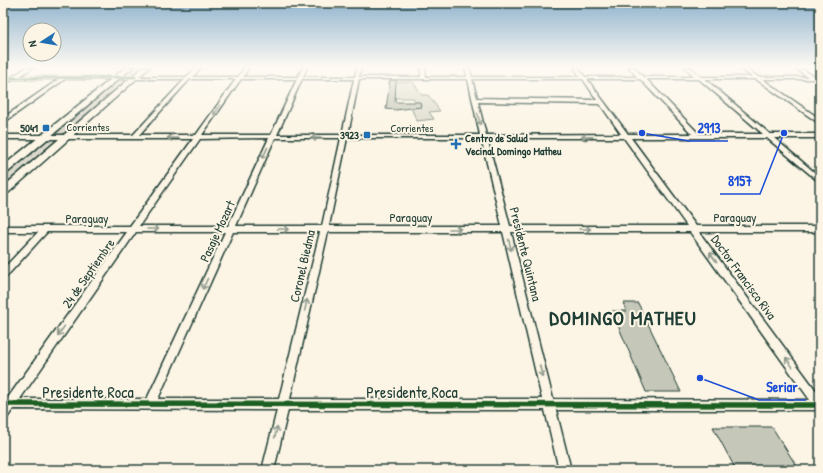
<svg xmlns="http://www.w3.org/2000/svg" width="823" height="473" font-family="'Patrick Hand',sans-serif">
  <style>
    .green { fill: #dcdacc; stroke: #7e8c80 }
    .building { fill: #c5c7b9; stroke: #1f3d34 }
    .lines { fill: none; stroke-linecap: round; stroke-linejoin: round }
    .minor-casing { stroke: #1f3d34; stroke-width: 3 }
    .secondary-casing { stroke: #1f3d34; stroke-width: 3 }
    .minor { fill: #fcf5e5; fill-rule: evenodd }
    .secondary { fill: #fcf5e5; fill-rule: evenodd }
    .cycleway-far1-casing { stroke: #fcf5e5; stroke-width: 4 }
    .cycleway-casing { stroke: #fcf5e5; stroke-width: 8 }
    .cycleway-far1 { stroke: #1b5e20; stroke-width: 2.5 }
    .cycleway { stroke: #1b5e20; stroke-width: 5.5 }
    .oneway { stroke: #8e998c }
    .poi-dot { fill: #1f6fb2; stroke: #fcf5e5; stroke-width: 1.5 }
    .labels { text-anchor: middle; dominant-baseline: central; stroke-width: 4; stroke-linejoin: round; paint-order: stroke }
    .far-street-label { font-size: 11px; fill: #1f3d34; stroke: #fcf5e5 }
    .far-poi-label { font-size: 11px; font-weight: bold; fill: #1f3d34; stroke: #fcf5e5; text-anchor: end }
    .street-label { font-size: 13px; fill: #1f3d34; stroke: #fcf5e5 }
    .near-street-label { font-size: 16px; fill: #1f3d34; stroke: #fcf5e5 }
    .near-district-label { font-size: 20px; font-weight: bold; letter-spacing: 1px; fill: #1f3d34; stroke: #fcf5e5 }
    .leader { fill: none; stroke: #1d4ed8; stroke-width: 1.5 }
    .callout-dot { fill: #1d4ed8; stroke: #fcf5e5; stroke-width: 1.5 }
    .callout-label { font-size: 14px; text-anchor: middle; font-weight: bold; fill: #1d4ed8; stroke: #fcf5e5; stroke-width: 4; stroke-linejoin: round; paint-order: stroke }
  </style>
  <rect width="100%" height="100%" fill="#fcf5e5"/>
  <filter id="ink" filterUnits="userSpaceOnUse"><feTurbulence type="fractalNoise" baseFrequency=".025" numOctaves="2"/><feDisplacementMap in="SourceGraphic" scale="8" xChannelSelector="R" yChannelSelector="G"/><feConvolveMatrix kernelMatrix="1 2 1 2 8 2 1 2 1" color-interpolation-filters="sRGB"/></filter>
  <g filter="url(#ink)">
    <!-- green -->
    <g class="green">
      <polygon points="130,67 147,67 3,192 3,171"/>
      <polygon points="389,82 413,82 422,95 428,95 440,111 429,112 434,119 417,121 411,108 418,107 413,98 395,98 395,95 388,94"/>
    </g>
    <!-- building -->
    <g class="building">
      <polygon points="390,80 396,80 395,102 420,102 421,107 395,110 386,109"/>
      <polygon points="623,303 638,303 681,392 646,392 612,311 627,311"/>
      <polygon points="713,427 772,427 799,470 736,470"/>
    </g>
    <g class="lines">
      <defs>
        <path id="minor" d="M27,67H33L19,77H187L196,67H201L193,77H238L245,67H249L243,77H298L303,67H307L303,77H355L357,67H361L359,77H421V67H425L426,77H467L465,67H469L472,77H580L574,67H578L585,77H637L629,67H634L643,77H695L685,67H690L701,77H752L739,67H744L758,77H808L794,67C804,67 810,77 820,77V79H762L820,119V124L756,79H705L770,134H820V138H774L820,177V182L818,181L767,138H631L696,226H820V232H699L820,396V410H556L571,470H559L545,410H288L274,470H262L277,410L13,409L7,418L3,419V399H7L127,232H47L6,277L3,278V269L38,232H3V226H130L193,139H3V135H133L185,79H65L3,123V118L59,79H14L3,85V82L7,79H3V77H12ZM190,79H236L196,135H139ZM241,79H297L271,135H202ZM302,79H354L342,135H277ZM359,79H468L480,135H348ZM472,79H583L597,100L477,98ZM587,79H640L692,134H628ZM646,79H699L763,134H699ZM478,102L600,104L621,134L486,135ZM269,138L228,226H139L200,139ZM275,138H341L322,226H236ZM347,138H481L502,226H329ZM487,138H624L687,226H510ZM136,232H225L147,399H20ZM233,232H320L279,399H158ZM328,232H503L542,399H290ZM511,232H690L810,400L553,399Z"/>
        <g id="secondary">
          <polygon points="126,67 133,67 7,173 3,174 3,166"/>
          <polygon points="143,67 150,67 7,194 3,195 3,187"/>
        </g>
      </defs>
      <!-- minor casing -->
      <use href="#minor" class="minor-casing"/>
      <!-- secondary casing -->
      <use href="#secondary" class="secondary-casing"/>
      <!-- minor -->
      <use href="#minor" class="minor"/>
      <!-- secondary -->
      <use href="#secondary" class="secondary"/>
      <defs>
        <polyline id="cycleway-far1" points="3,78 135,77"/>
        <polyline id="cycleway" points="3,404 820,405"/>
      </defs>
      <!-- cycleway-far1 casing -->
      <use href="#cycleway-far1" class="cycleway-far1-casing"/>
      <!-- cycleway casing -->
      <use href="#cycleway" class="cycleway-casing"/>
      <!-- cycleway-far1 -->
      <use href="#cycleway-far1" class="cycleway-far1"/>
      <!-- cycleway -->
      <use href="#cycleway" class="cycleway"/>
    </g>
    <!-- one-way arrows -->
    <defs><path id="oneway-shaft" d="M-6 0H5M1.5-3L5.5 0L1.5 3" fill="none" stroke-width="1.6" stroke-linecap="round" stroke-linejoin="round"/></defs>
    <g class="oneway">
      <use href="#oneway-shaft" transform="translate(217 110) rotate(125)"/>
      <use href="#oneway-shaft" transform="translate(479 119) rotate(76)"/>
      <use href="#oneway-shaft" transform="translate(587 137) rotate(179)"/>
      <use href="#oneway-shaft" transform="translate(173 138) rotate(-180)"/>
      <use href="#oneway-shaft" transform="translate(317 138) rotate(-180)"/>
      <use href="#oneway-shaft" transform="translate(265 153) rotate(115)"/>
      <use href="#oneway-shaft" transform="translate(153 229)"/>
      <use href="#oneway-shaft" transform="translate(283 229)"/>
      <use href="#oneway-shaft" transform="translate(455 229)"/>
      <use href="#oneway-shaft" transform="translate(585 229)"/>
      <use href="#oneway-shaft" transform="translate(510 245) rotate(76)"/>
      <use href="#oneway-shaft" transform="translate(713 257) rotate(-126)"/>
      <use href="#oneway-shaft" transform="translate(205 284) rotate(115)"/>
      <use href="#oneway-shaft" transform="translate(306 305) rotate(-77)"/>
      <use href="#oneway-shaft" transform="translate(61 331) rotate(125)"/>
      <use href="#oneway-shaft" transform="translate(789 362) rotate(-126)"/>
      <use href="#oneway-shaft" transform="translate(541 371) rotate(76)"/>
      <use href="#oneway-shaft" transform="translate(276 432) rotate(-77)"/>
    </g>
  </g>
  <!-- sky -->
  <linearGradient id="sky" x2="0" y2="1"><stop stop-color="#91b4ce"/><stop offset="0.5" stop-color="#fefaf3"/><stop offset="1" stop-color="#fefaf3" stop-opacity="0"/></linearGradient>
  <rect width="823" height="133" fill="url(#sky)"/>
  <!-- markers -->
  <g class="poi-dot">
    <rect x="42" y="124" width="8" height="8" rx="2"/>
    <rect x="363" y="131" width="8" height="8" rx="2"/>
    <path d="M454 138h4v4h4v4h-4v4h-4v-4h-4v-4h4z"/>
  </g>
  <g class="labels">
    <!-- far-street labels -->
    <g class="far-street-label">
      <text x="88" y="127">Corrientes</text>
      <text x="412" y="128">Corrientes</text>
    </g>
    <!-- far-poi labels -->
    <g class="far-poi-label">
      <text x="38" y="128">5041</text>
      <text x="359" y="135">3923</text>
      <text x="465" y="138" text-anchor="start">Centro de Salud<tspan x="465" dy="13">Vecinal Domingo Matheu</tspan></text>
    </g>
    <!-- street labels -->
    <g class="street-label">
      <text x="411" y="217">Paraguay</text>
      <text x="735" y="217">Paraguay</text>
      <text x="87" y="218">Paraguay</text>
      <text transform="translate(217 231) rotate(-65)">Pasaje Mozart</text>
      <text transform="translate(526 254) rotate(76)">Presidente Quintana</text>
      <text transform="translate(302 266) rotate(-77)">Coronel Biedma</text>
      <text transform="translate(88 273) rotate(-55)">24 de Septiembre</text>
      <text transform="translate(744 277) rotate(54)">Doctor Francisco Riva</text>
    </g>
    <!-- near-street labels -->
    <g class="near-street-label">
      <text x="88" y="392">Presidente Roca</text>
      <text x="412" y="392">Presidente Roca</text>
    </g>
    <!-- near-district labels -->
    <g class="near-district-label">
      <text x="623" y="317">DOMINGO MATHEU</text>
    </g>
  </g>
  <!-- callouts -->
  <path class="leader" d="M642 133L689 141H728M784 133L760 194H720M700 378L759 400H806"/>
  <g class="callout-dot">
    <circle cx="642" cy="133" r="4"/>
    <circle cx="784" cy="133" r="4"/>
    <circle cx="700" cy="378" r="4"/>
  </g>
  <g class="callout-label">
    <text x="709" y="133">2913</text>
    <text x="740" y="186">8157</text>
    <text x="782" y="392">Seriar</text>
  </g>
  <!-- margin -->
  <rect width="823" height="473" fill="none" stroke="#fcf5e5" stroke-width="16"/>
  <rect x="8" y="8" width="807" height="457" fill="none" stroke="#1f3d34" stroke-width="1.5" filter="url(#ink)"/>
  <!-- north arrow -->
  <g transform="translate(42 42) rotate(258)"><circle r="19" fill="#fcf5e5" stroke="#a4ab9e"/>
  <path d="M0-3L7 15L0 10L-7 15Z" fill="#1f6fb2"/>
  <text y="-6" font-size="11" font-weight="bold" text-anchor="middle" fill="#1f3d34">N</text>
  </g>
</svg>
